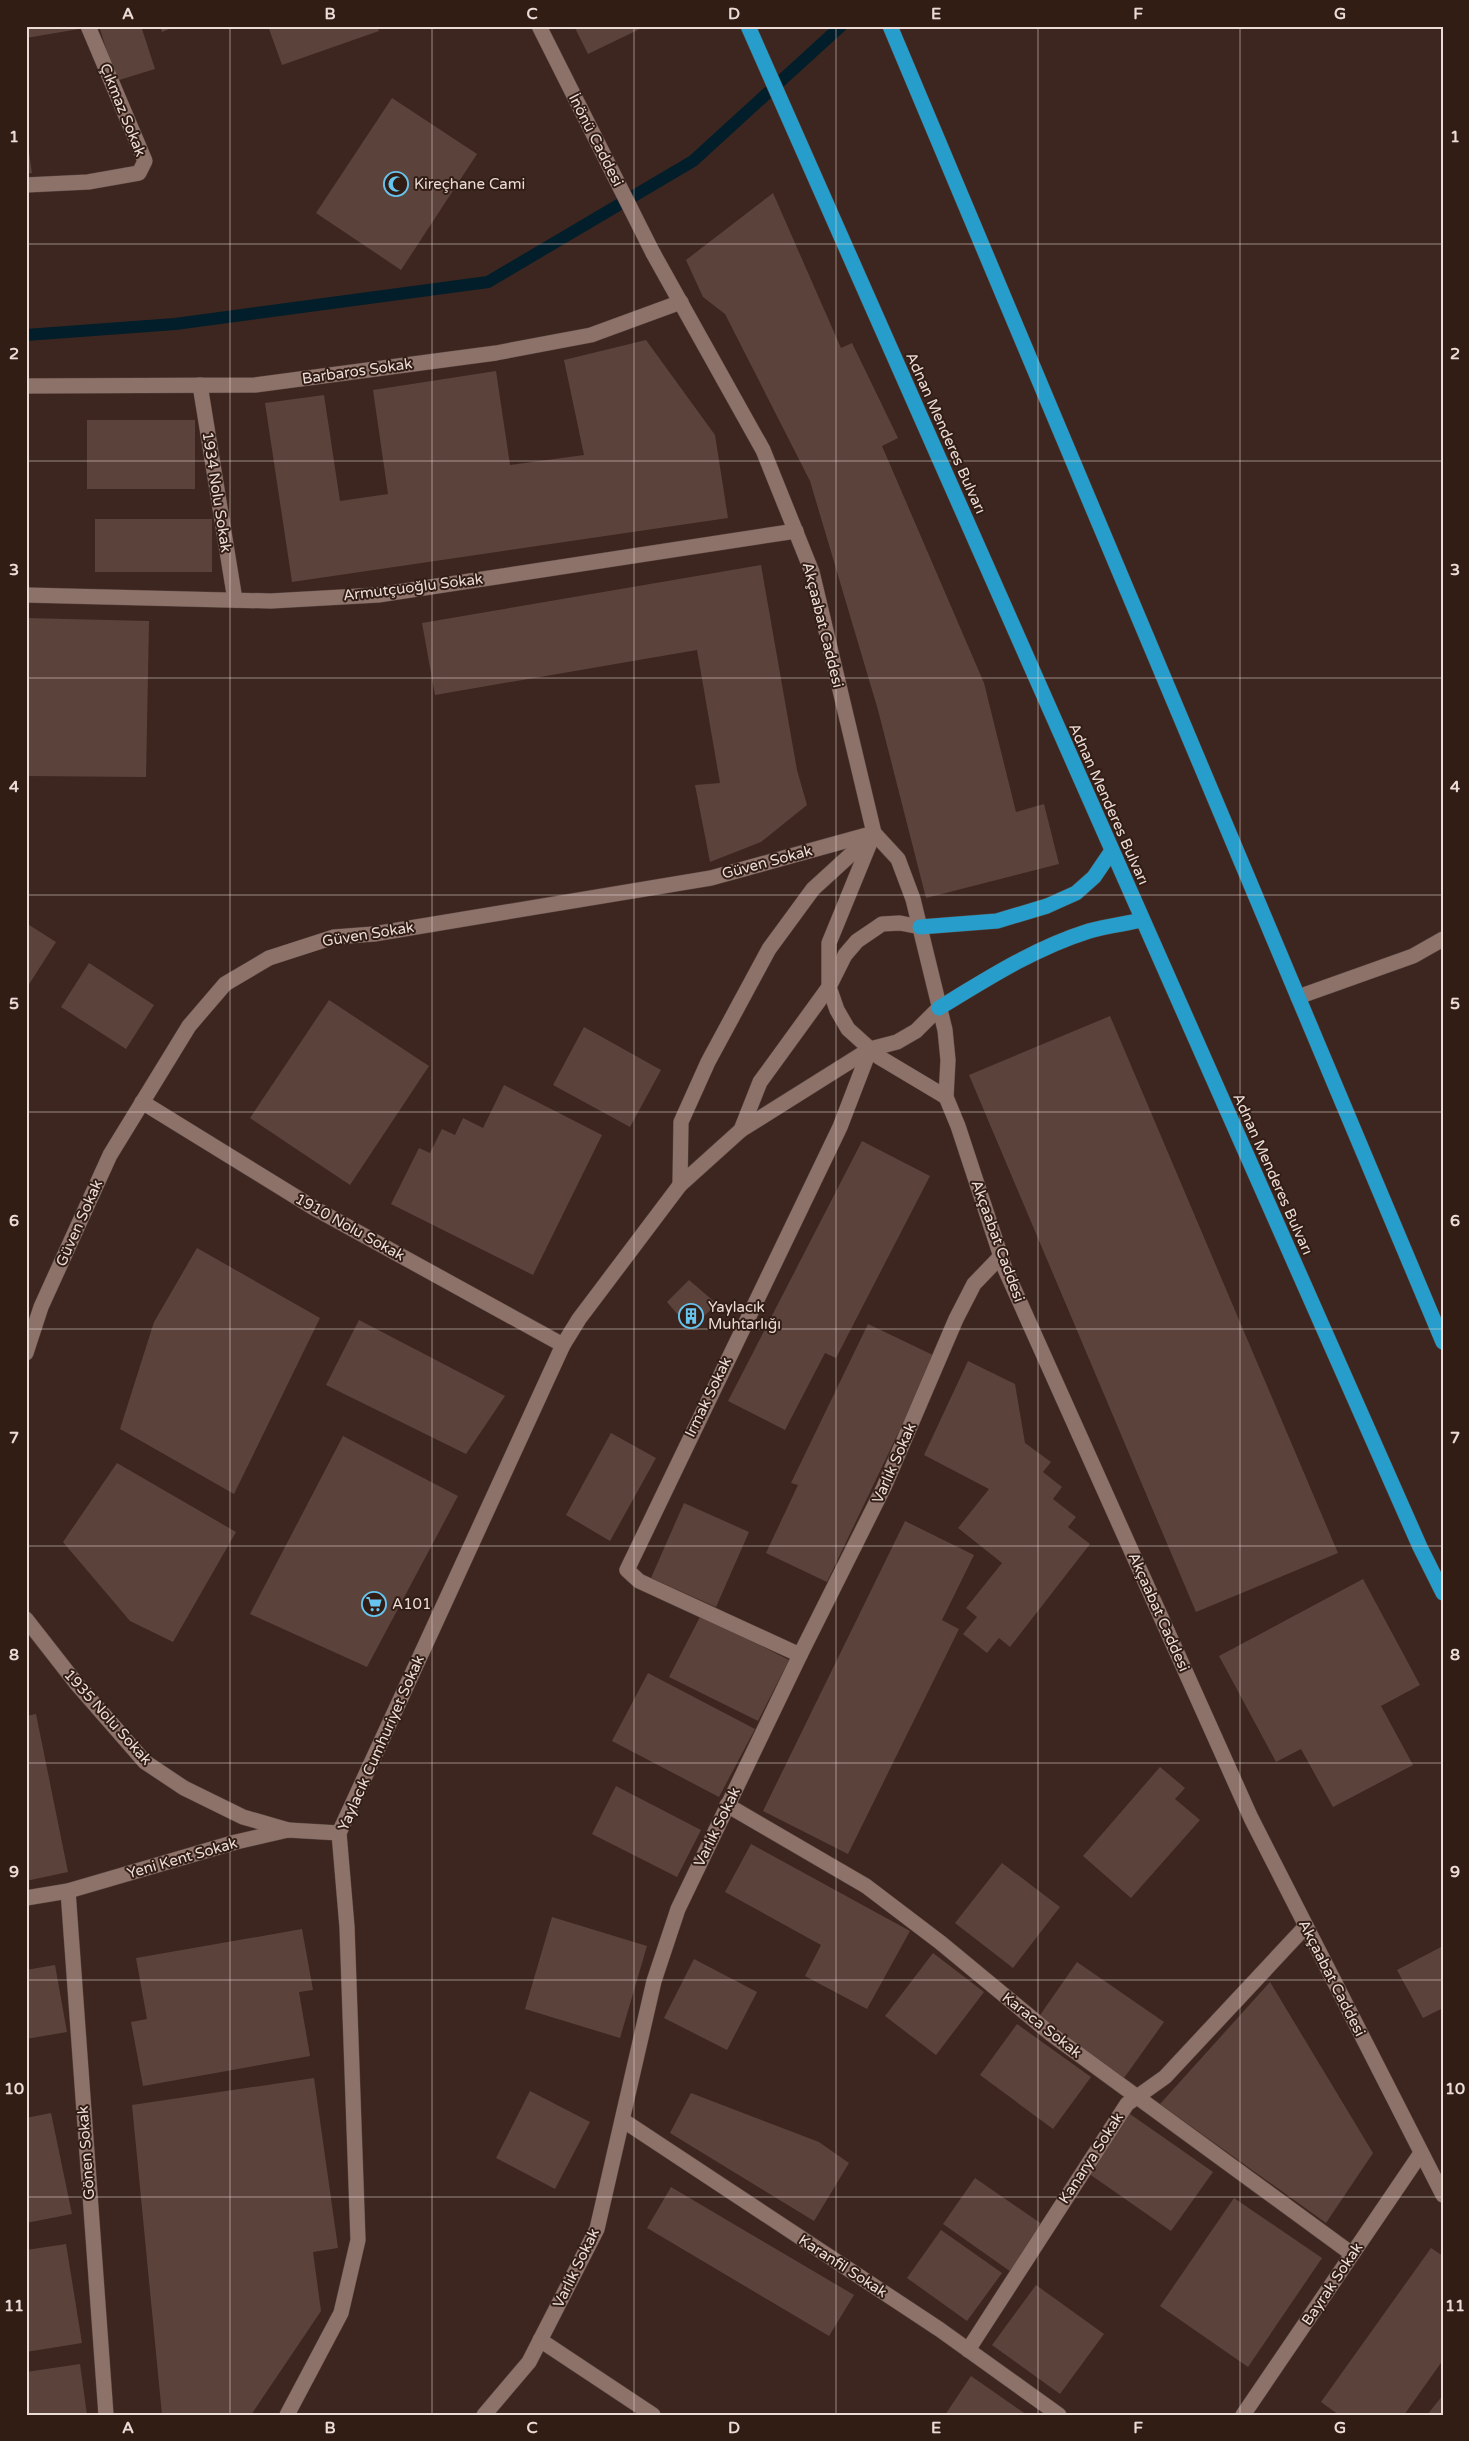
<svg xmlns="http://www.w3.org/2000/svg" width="1469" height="2441" font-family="'Varela Round',sans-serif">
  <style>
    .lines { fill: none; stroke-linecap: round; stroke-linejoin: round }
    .stream { stroke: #021e2a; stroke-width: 12 }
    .building { fill: #5b433b }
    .lane-casing { stroke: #57443e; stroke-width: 16 }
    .street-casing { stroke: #57443e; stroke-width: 16 }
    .secondary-casing { stroke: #57443e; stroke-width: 16 }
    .highway-casing { stroke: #57443e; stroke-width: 16 }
    .lane { stroke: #8d726a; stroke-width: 15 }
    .street { stroke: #8d726a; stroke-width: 15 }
    .secondary { stroke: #8d726a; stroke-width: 15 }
    .highway { stroke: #269dca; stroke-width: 15 }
    .grid { fill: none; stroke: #ebdcd7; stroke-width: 1; stroke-opacity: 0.55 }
    .labels { text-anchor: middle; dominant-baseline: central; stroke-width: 4; stroke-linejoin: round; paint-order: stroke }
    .street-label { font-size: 15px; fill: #ebdcd7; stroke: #321d15 }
    .poi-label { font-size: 15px; fill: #ebdcd7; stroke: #321d15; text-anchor: start }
    .neatline { fill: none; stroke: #ebdcd7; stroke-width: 2 }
    .grid-label { font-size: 16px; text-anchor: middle; font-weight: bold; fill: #ebdcd7 }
  </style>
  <rect width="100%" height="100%" fill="#3c261f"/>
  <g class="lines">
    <!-- stream -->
    <polyline class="stream" points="26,335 175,324 488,282 693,161 841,26"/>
  </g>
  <!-- building -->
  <g class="building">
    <polygon points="26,26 78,26 79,29 26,38"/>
    <polygon points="99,26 141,26 155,69 116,81"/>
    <polygon points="160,26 176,26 162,32"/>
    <polygon points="268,26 377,26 379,31 282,65"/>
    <polygon points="574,26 646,26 588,54"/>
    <polygon points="392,98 477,154 401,270 316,213"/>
    <polygon points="26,132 32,173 26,174"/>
    <polygon points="773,193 841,348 852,343 898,438 882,446 984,683 1016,812 1044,804 1059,864 926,898 878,710 810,481 725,314 703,297 686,260"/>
    <polygon points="646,340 715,435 728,518 292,582 265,403 324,395 340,501 388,494 373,390 496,371 510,465 584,455 564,360"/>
    <rect x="87" y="420" width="108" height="69"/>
    <rect x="95" y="519" width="117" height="53"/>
    <polygon points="761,565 797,770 807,805 761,842 710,862 695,785 720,783 697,650 435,695 422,623"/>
    <polygon points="26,618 149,621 146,777 26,776"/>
    <polygon points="26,923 56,942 26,989"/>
    <polygon points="89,963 154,1005 126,1049 61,1007"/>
    <polygon points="329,1000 429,1066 350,1185 250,1118"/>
    <polygon points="1110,1016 1338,1553 1196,1612 969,1075"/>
    <polygon points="584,1027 661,1070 630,1127 553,1085"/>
    <polygon points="504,1085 602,1135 533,1275 391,1204 419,1148 430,1153 442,1129 455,1135 463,1118 483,1128"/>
    <polygon points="862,1141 930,1176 836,1358 825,1353 785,1430 728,1401"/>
    <polygon points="197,1248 320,1318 234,1494 120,1429 154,1322"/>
    <polygon points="689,1280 717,1304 690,1329 667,1302"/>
    <polygon points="359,1320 505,1396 466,1454 326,1385"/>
    <polygon points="868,1324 935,1356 827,1582 766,1553 798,1485 791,1483"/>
    <polygon points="968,1361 1015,1384 1025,1443 1051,1462 1043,1472 1062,1487 1053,1499 1076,1517 1068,1527 1090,1544 1010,1647 999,1638 987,1653 963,1634 977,1617 966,1608 1002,1563 958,1528 989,1489 924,1455"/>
    <polygon points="611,1433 656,1458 610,1541 566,1515"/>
    <polygon points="343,1436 458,1496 367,1667 250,1614"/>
    <polygon points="117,1463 236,1532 173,1642 130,1621 63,1542"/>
    <polygon points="684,1503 749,1532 716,1607 651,1578"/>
    <polygon points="905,1521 974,1555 942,1620 959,1629 848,1854 763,1811"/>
    <polygon points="1363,1579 1420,1685 1381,1706 1413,1765 1333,1807 1301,1749 1276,1762 1219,1656"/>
    <polygon points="701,1615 789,1660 758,1721 669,1677"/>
    <polygon points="648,1673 755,1729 719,1797 612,1741"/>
    <polygon points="36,1714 68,1872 26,1881 26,1716"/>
    <polygon points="1160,1767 1185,1788 1175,1799 1200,1820 1131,1898 1083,1856"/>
    <polygon points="616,1786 701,1830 677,1877 592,1834"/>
    <polygon points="751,1844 910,1931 867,2009 805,1976 821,1945 725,1892"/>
    <polygon points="1002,1863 1060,1907 1013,1968 955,1923"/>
    <polygon points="552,1917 647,1946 620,2038 525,2009"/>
    <polygon points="302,1929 313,1990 299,1992 310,2056 143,2086 131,2022 147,2019 136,1958"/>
    <polygon points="1443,1946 1443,2008 1423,2018 1397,1970"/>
    <polygon points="933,1953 984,1992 936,2055 885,2016"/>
    <polygon points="694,1959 757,1992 727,2050 664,2018"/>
    <polygon points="1077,1962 1164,2022 1124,2078 1038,2018"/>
    <polygon points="55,1965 67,2032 26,2039 26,1970"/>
    <polygon points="1270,1982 1373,2153 1326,2223 1160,2104"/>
    <polygon points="1017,2024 1091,2077 1053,2129 980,2075"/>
    <polygon points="314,2078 338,2248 313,2252 321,2311 251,2415 162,2415 132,2105"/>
    <polygon points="530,2091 590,2122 555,2189 496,2158"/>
    <polygon points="691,2093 819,2142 849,2163 814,2221 670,2133"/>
    <polygon points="51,2113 72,2214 26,2223 26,2118"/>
    <polygon points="1130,2114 1213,2172 1171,2231 1088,2173"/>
    <polygon points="975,2178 1046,2227 1014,2274 943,2224"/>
    <polygon points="671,2187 854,2295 829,2336 647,2228"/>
    <polygon points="1234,2198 1322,2258 1248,2367 1160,2306"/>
    <polygon points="941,2230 1002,2273 967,2321 907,2278"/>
    <polygon points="66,2244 82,2343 26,2352 26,2250"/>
    <polygon points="1431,2248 1443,2256 1443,2360 1404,2415 1339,2415 1321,2402"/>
    <polygon points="1036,2285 1104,2334 1060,2394 992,2345"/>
    <polygon points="80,2364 87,2415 26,2415 26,2372"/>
    <polygon points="971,2376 1027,2415 945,2415"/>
    <polygon points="1443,2395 1443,2415 1427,2415"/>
  </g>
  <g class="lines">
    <defs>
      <polyline id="lane" points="200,385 235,600"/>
      <g id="street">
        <polyline points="539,26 653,253"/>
        <polyline points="26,185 88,182 139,173 145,161 88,26"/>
        <polyline points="26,386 255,385 496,353 591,335 681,302"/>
        <polyline points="26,595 271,601 378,595 796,531"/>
        <polyline points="1298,997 1413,956 1443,939"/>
        <polyline points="142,1102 314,1208 563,1345"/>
        <polyline points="680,1185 681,1122 708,1062 769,949 813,889 871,836"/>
        <polyline points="26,1353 41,1307 110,1155 189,1026 225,984 269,958 334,937 374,934 711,878 874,833"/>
        <polyline points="26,1619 76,1683 145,1762 184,1788 243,1817 288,1830"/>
        <polyline points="800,1655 639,1581 627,1570 840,1127 870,1049"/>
        <polyline points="727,1805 866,1886 941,1943 1051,2034 1352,2254"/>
        <polyline points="68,1891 106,2415"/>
        <polyline points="26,1898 68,1891 236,1842 288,1830 339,1833"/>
        <polyline points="624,2121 939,2329 1059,2415"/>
        <polyline points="540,2340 653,2415"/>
        <polyline points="968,2350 1127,2104 1165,2077 1306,1926"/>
        <polyline points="484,2415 529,2362 597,2229 654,1981 678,1909 800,1655 884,1487 956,1319 974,1284 1001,1256"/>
        <polyline points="1243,2415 1421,2153"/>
      </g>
      <g id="secondary">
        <polyline points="653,253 763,450 812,572 874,833 898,859 913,899 945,1030 948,1060 946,1097 958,1126 1005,1269 1251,1818 1443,2195"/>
        <polyline points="874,833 829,943 829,987 837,1010 848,1029 879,1057 946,1097"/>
        <polyline points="741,1130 760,1082 829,987 845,955 857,941 882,924 900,923 920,927"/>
        <polyline points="287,2415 341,2313 358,2240 347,1927 339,1833 563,1345 579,1319 680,1185 741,1130 870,1049 897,1042 916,1031 939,1008"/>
      </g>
      <g id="highway">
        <polyline points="748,26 1420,1547 1443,1593"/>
        <polyline points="890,26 1443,1342"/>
        <polyline points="920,927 997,921 1047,906 1076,893 1094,877 1111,852"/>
        <path d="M939,1008C988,978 1035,948 1089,931C1106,926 1124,924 1142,920"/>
      </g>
    </defs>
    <!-- lane casing -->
    <use href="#lane" class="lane-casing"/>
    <!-- street casing -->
    <use href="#street" class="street-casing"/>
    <!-- secondary casing -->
    <use href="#secondary" class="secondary-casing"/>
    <!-- highway casing -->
    <use href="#highway" class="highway-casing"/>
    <!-- lane -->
    <use href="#lane" class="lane"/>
    <!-- street -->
    <use href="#street" class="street"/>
    <!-- secondary -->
    <use href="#secondary" class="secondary"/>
    <!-- highway -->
    <use href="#highway" class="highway"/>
  </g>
  <!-- grid -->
  <path class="grid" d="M230,26V2415M432,26V2415M634,26V2415M836,26V2415M1038,26V2415M1240,26V2415M26,244H1443M26,461H1443M26,678H1443M26,895H1443M26,1112H1443M26,1329H1443M26,1546H1443M26,1763H1443M26,1980H1443M26,2197H1443"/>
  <!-- icons -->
  <defs>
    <symbol id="mosque-ring" viewBox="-11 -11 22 22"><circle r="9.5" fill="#321d15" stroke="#66c4ef" stroke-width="1.5"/><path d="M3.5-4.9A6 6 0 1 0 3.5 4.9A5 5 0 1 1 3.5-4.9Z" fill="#66c4ef"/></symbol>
    <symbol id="building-ring" viewBox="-11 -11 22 22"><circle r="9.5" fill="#321d15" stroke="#66c4ef" stroke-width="1.5"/><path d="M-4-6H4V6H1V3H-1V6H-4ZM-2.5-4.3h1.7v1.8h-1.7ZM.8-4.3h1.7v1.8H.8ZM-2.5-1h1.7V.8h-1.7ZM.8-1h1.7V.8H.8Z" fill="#66c4ef"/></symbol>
    <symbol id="supermarket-ring" viewBox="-11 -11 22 22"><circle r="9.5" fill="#321d15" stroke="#66c4ef" stroke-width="1.5"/><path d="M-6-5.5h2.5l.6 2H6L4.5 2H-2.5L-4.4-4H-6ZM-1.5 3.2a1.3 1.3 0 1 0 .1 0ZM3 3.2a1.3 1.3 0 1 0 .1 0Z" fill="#66c4ef"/></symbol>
  </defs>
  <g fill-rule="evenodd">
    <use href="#mosque-ring" x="382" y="170" width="28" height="28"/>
    <use href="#building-ring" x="677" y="1302" width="28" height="28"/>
    <use href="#supermarket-ring" x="360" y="1590" width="28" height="28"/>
  </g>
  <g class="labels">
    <!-- street labels -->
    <g class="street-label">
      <text transform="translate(123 110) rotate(68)">Çıkmaz Sokak</text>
      <text transform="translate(596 140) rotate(63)">İnönü Caddesi</text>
      <text transform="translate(357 371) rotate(-8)">Barbaros Sokak</text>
      <text transform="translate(946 433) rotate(66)">Adnan Menderes Bulvarı</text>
      <text transform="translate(217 492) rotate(81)">1934 Nolu Sokak</text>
      <text transform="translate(413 587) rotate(-7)">Armutçuoğlu Sokak</text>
      <text transform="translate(823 625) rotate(76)">Akçaabat Caddesi</text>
      <text transform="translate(1109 804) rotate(66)">Adnan Menderes Bulvarı</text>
      <text transform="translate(767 862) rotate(-15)">Güven Sokak</text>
      <text transform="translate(368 934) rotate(-9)">Güven Sokak</text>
      <text transform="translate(1273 1174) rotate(66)">Adnan Menderes Bulvarı</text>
      <text transform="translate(79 1223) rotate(-66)">Güven Sokak</text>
      <text transform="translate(350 1227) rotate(29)">1910 Nolu Sokak</text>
      <text transform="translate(998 1241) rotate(70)">Akçaabat Caddesi</text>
      <text transform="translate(708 1397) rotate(-64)">Irmak Sokak</text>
      <text transform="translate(894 1463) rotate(-66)">Varlık Sokak</text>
      <text transform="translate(1159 1612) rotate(66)">Akçaabat Caddesi</text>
      <text transform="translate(108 1717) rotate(48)">1935 Nolu Sokak</text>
      <text transform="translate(381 1743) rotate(-66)">Yaylacık Cumhuriyet Sokak</text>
      <text transform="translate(717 1827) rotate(-64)">Varlık Sokak</text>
      <text transform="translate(182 1858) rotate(-16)">Yeni Kent Sokak</text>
      <text transform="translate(1332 1978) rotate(63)">Akçaabat Caddesi</text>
      <text transform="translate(1042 2025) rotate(38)">Karaca Sokak</text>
      <text transform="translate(86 2153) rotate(-94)">Gönen Sokak</text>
      <text transform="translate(1091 2158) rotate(-57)">Kanarya Sokak</text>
      <text transform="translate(843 2266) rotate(33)">Karanfil Sokak</text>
      <text transform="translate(576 2268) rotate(-64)">Varlık Sokak</text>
      <text transform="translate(1332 2284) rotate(-56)">Bayrak Sokak</text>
    </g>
    <!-- poi labels -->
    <g class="poi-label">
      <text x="414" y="184">Kireçhane Cami</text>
      <text x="708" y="1307">Yaylacık<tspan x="708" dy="17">Muhtarlığı</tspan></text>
      <text x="392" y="1604">A101</text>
    </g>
  </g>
  <!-- border -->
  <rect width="1469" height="2441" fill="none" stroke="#321d15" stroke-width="55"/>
  <rect x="28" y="28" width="1414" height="2386" class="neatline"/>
  <g class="grid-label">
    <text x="128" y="19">A</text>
    <text x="330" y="19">B</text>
    <text x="532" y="19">C</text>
    <text x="734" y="19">D</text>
    <text x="936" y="19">E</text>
    <text x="1138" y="19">F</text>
    <text x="1340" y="19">G</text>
    <text x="14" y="142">1</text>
    <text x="1455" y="142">1</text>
    <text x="14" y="359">2</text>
    <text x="1455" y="359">2</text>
    <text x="14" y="575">3</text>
    <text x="1455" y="575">3</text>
    <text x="14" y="792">4</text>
    <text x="1455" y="792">4</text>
    <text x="14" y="1009">5</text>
    <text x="1455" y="1009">5</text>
    <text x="14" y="1226">6</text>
    <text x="1455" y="1226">6</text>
    <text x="14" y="1443">7</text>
    <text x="1455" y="1443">7</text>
    <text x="14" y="1660">8</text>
    <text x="1455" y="1660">8</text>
    <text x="14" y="1877">9</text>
    <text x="1455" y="1877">9</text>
    <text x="14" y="2094">10</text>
    <text x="1455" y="2094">10</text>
    <text x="14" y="2311">11</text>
    <text x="1455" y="2311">11</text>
    <text x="128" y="2433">A</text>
    <text x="330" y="2433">B</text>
    <text x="532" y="2433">C</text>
    <text x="734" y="2433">D</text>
    <text x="936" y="2433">E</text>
    <text x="1138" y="2433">F</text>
    <text x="1340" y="2433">G</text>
  </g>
</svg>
